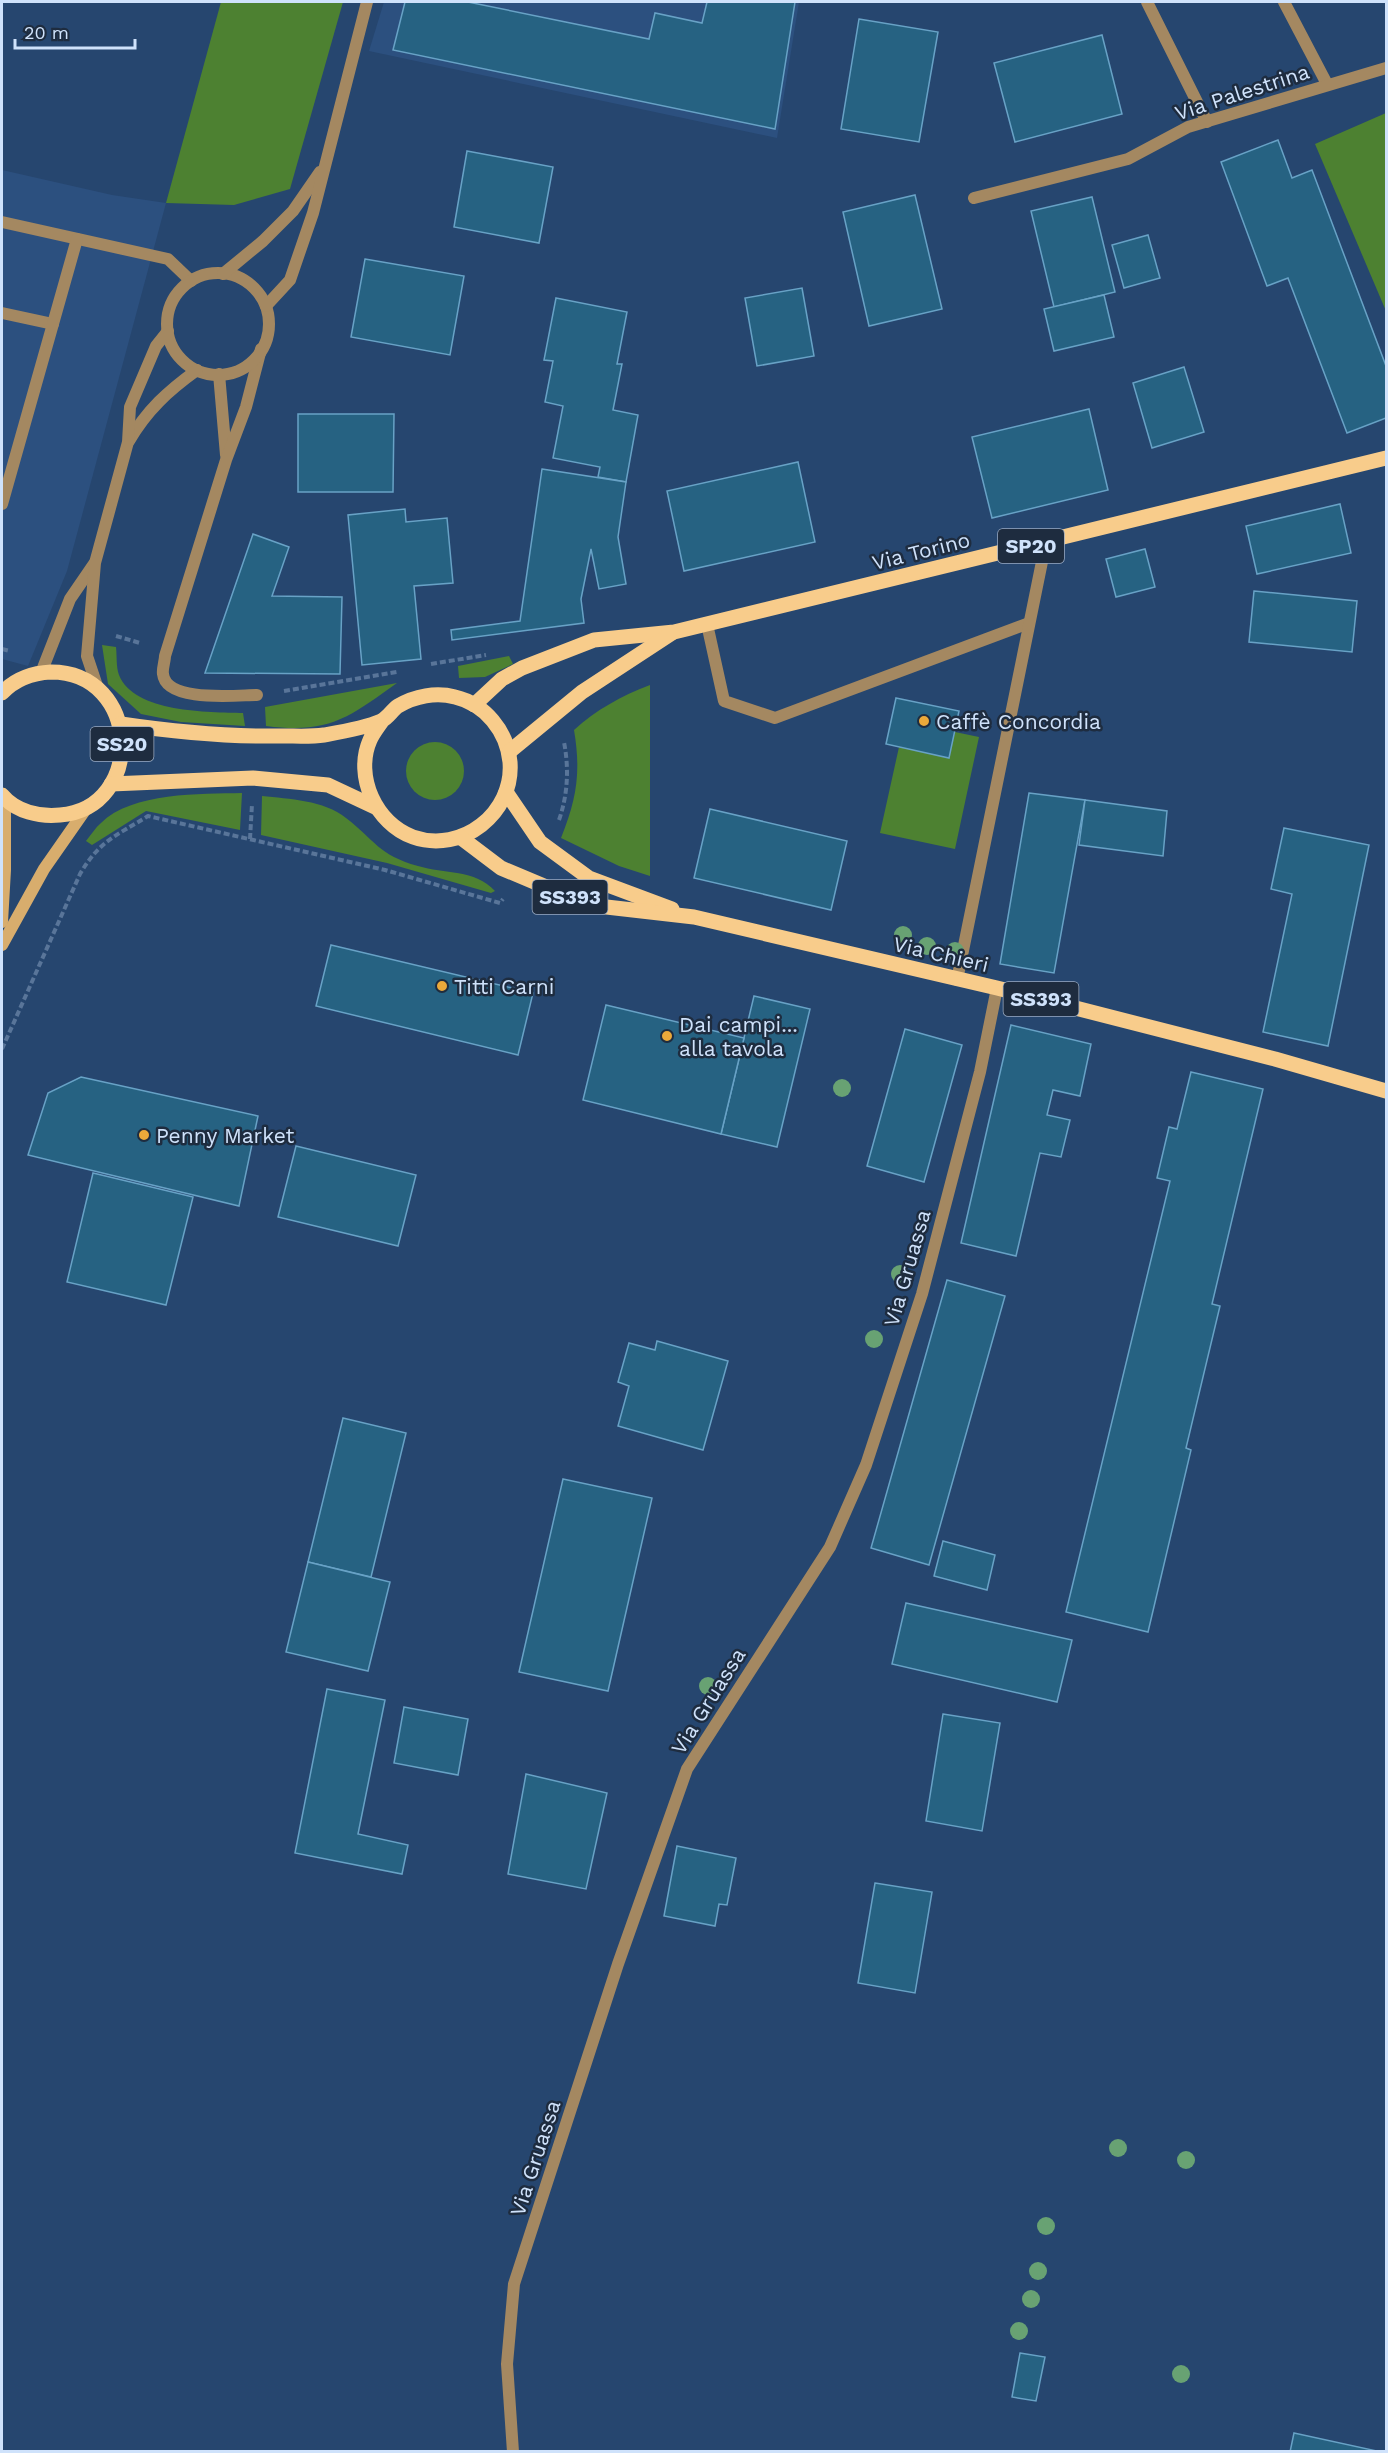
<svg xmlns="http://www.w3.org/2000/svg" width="1388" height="2453" font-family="'Work Sans',sans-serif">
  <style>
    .built { fill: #2c507f }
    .green { fill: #4d8131 }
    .building { fill: #266282; stroke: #68a2c6; stroke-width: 1.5 }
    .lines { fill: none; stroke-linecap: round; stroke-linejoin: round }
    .path { stroke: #597599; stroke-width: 4; stroke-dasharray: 6 3; stroke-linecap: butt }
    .lane { stroke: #a48861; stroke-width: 12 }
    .street { stroke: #a48861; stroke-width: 12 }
    .secondary { stroke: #d8ad6d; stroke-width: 12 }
    .primary { stroke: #f8cc8b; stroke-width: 15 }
    .tree { fill: #68a273 }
    .poi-dot { fill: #eba93a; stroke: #1e2c3f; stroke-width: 2 }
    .labels { text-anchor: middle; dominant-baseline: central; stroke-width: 5; stroke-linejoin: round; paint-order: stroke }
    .shield { fill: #1e2c3f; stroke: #9aabc3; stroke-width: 1.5 }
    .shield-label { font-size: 20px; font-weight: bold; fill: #cfe2fb }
    .street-label { font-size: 21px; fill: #cfe2fb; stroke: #1e2c3f }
    .poi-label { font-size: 21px; fill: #cfe2fb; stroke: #1e2c3f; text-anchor: start }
  </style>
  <rect width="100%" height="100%" fill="#26466f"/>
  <!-- built -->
  <g class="built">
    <polygon points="384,2 799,2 777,138 369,51"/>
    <polygon points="2,170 112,195 166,203 67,571 28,666 2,659"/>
  </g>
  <!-- green -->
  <g class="green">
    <polygon points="221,2 343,2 290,189 234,205 166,203"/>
    <polygon points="1386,113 1386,311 1315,144"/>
    <path d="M102,645L116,647C117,655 116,667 119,675C134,713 209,712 243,713L245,726L181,722L141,714L108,684Z"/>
    <polygon points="509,656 513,664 485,677 459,678 458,666"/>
    <path d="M397,683C348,718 329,734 266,726L265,707Z"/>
    <path d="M650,685V876L619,866L561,838C577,798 581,772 574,730C596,710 621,696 650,685Z"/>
    <polygon points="955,732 979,737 955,849 880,833 899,747 949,757"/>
    <circle cx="435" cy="771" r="29"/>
    <path d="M242,793L240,830L146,811L92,845L86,841C91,835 95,828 101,823C132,792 201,794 242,793Z"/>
    <path d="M262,796C289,799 324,800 346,818C375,840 378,855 418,866C444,874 475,869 495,891L491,893L387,863L261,835Z"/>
  </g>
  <!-- building -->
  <g class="building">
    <polygon points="405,2 468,2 649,39 655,13 702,23 707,2 795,2 775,129 393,50"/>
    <polygon points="859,19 938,32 919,142 841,129"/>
    <polygon points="1102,35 1122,114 1015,142 994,63"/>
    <polygon points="1278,140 1292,178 1312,170 1386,366 1386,418 1347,433 1288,278 1267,286 1221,162"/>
    <polygon points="467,151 553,167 539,243 454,227"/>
    <polygon points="915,195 942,309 869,326 843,212"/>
    <polygon points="1092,197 1115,292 1054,307 1031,211"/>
    <polygon points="1148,235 1160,278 1124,288 1112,245"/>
    <polygon points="365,259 464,276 450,355 351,337"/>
    <polygon points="802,288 814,356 757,366 745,298"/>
    <polygon points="1104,295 1114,337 1054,351 1044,309"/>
    <polygon points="556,298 627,312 617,364 622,364 613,410 638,415 626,482 598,477 600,467 553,458 563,406 545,402 553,361 544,360"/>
    <polygon points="1184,367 1204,432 1152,448 1133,383"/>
    <polygon points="1089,409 1108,490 992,518 972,437"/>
    <polygon points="298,414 394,414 393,492 298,492"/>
    <polygon points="798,462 815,542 684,571 667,491"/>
    <polygon points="542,469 626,482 618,537 626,584 599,589 591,549 581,599 584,623 452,640 451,630 520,621"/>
    <polygon points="1340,504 1351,553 1257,574 1246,526"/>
    <polygon points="405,509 406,522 447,518 453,583 414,586 421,659 362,665 348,515"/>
    <polygon points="253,534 289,547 272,596 342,597 340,674 205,673"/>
    <polygon points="1145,549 1155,587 1116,597 1106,559"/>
    <polygon points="1254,591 1357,601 1352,652 1249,642"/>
    <polygon points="896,698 959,711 949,758 886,744"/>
    <polygon points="1029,793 1085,800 1054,973 1000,964"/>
    <polygon points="1085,800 1167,811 1163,856 1079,845"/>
    <polygon points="710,809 847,841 831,910 694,878"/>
    <polygon points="1284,828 1369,845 1328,1046 1263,1032 1292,894 1271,889"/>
    <polygon points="331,945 533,993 518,1055 316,1006"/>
    <polygon points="754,996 810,1009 777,1147 721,1134"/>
    <polygon points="606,1005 744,1038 721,1134 583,1100"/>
    <polygon points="1011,1025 1091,1044 1080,1096 1053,1090 1047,1115 1070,1120 1061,1157 1040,1153 1016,1256 961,1243"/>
    <polygon points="905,1029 962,1045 924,1182 867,1166"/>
    <polygon points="1191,1072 1263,1089 1212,1304 1220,1306 1186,1448 1191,1450 1148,1632 1066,1612 1170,1181 1157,1178 1169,1127 1177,1129"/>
    <polygon points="81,1077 258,1116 239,1206 28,1155 48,1093"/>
    <polygon points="296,1146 416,1175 398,1246 278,1217"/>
    <polygon points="93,1173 193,1197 166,1305 67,1282"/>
    <polygon points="947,1280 1005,1296 929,1565 871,1548"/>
    <polygon points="657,1341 728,1361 703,1450 618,1426 629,1386 618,1382 629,1343 655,1350"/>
    <polygon points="343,1418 406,1433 371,1577 308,1562"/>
    <polygon points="563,1479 652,1498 608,1691 519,1672"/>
    <polygon points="943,1541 995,1555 987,1590 934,1576"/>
    <polygon points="308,1562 390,1582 368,1671 286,1652"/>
    <polygon points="906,1603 1072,1640 1057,1702 892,1664"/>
    <polygon points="327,1689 385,1700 358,1834 408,1845 402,1874 295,1853"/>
    <polygon points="404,1707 468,1719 458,1775 394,1763"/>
    <polygon points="943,1714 1000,1723 982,1831 926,1821"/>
    <polygon points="526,1774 607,1793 586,1889 508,1874"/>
    <polygon points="677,1846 736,1858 727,1905 719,1904 715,1926 664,1916"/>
    <polygon points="875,1883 932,1892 915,1993 858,1983"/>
    <polygon points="1020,2353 1045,2357 1036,2401 1012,2397"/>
    <polygon points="1294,2433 1377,2451 1377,2452 1290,2452"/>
  </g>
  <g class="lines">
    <!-- path -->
    <g class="path">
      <polyline points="116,636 140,643"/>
      <polyline points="2,649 10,651"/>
      <polyline points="431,664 486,655"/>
      <polyline points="284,691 397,672"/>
      <path d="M559,820C568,794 569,768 564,742"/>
      <polyline points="250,839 252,804"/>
      <path d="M2,1049L80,874C100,840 116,836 148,816L385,870L500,903L503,899"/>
    </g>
    <!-- lane -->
    <g class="lane">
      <polyline points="2,222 168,259 191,281"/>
      <polyline points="2,313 53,324"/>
      <polyline points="219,374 226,455"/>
      <polyline points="2,504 77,239"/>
      <polyline points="707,624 724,701 775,718 1029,623"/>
      <path d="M257,695C237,695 166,703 163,674C162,669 165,661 165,656L226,460L246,407L261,349"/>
    </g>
    <!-- street -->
    <g class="street">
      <polyline points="1147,2 1207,122"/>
      <polyline points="1284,2 1327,84"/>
      <polyline points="974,198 1128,159 1188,127 1386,68"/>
      <circle cx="218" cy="324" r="51"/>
      <polyline points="223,274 263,241 293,211 320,172"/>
      <polyline points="266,306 290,280 313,213 367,2"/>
      <path d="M129,441C147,410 168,391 197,370"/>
      <polyline points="41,673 70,599 94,564"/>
      <polyline points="98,689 87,656 95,563 128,442 130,407 156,346 168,331"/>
      <polyline points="957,980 1046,542"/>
      <polyline points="513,2452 507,2364 514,2284 618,1964 687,1769 830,1547 866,1465 922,1294 980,1072 997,988"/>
    </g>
    <!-- secondary -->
    <g class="secondary">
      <polyline points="2,922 5,870 5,799"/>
      <polyline points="2,945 44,869 88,806"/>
    </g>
    <!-- primary -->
    <g class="primary">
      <path d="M2,693C15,679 32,673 51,672C141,672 146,808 60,815C40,817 16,812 2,795"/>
      <polyline points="474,705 502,679 522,668 594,640 674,632 1386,458"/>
      <path d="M121,724C175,732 228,737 283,736C296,736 311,737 324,735C341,732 365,728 381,721C388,718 392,710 398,706C415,696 436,692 455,697C485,704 507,731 510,762C514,813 462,854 413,837C376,824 354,776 370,740C373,733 378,727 382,721"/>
      <polyline points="509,752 582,692 672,633"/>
      <polyline points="111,784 253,778 328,785 377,808"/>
      <polyline points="506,792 540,842 589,878 672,909"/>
      <polyline points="460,837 501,868 589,905 694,917 997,988 1275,1059 1386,1091"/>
    </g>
  </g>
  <!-- trees -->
  <g class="tree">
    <circle cx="903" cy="935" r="9"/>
    <circle cx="927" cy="946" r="9"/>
    <circle cx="955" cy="951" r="9"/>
    <circle cx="842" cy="1088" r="9"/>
    <circle cx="900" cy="1274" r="9"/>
    <circle cx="874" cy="1339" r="9"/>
    <circle cx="708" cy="1686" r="9"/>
    <circle cx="1118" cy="2148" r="9"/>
    <circle cx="1186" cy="2160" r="9"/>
    <circle cx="1046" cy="2226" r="9"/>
    <circle cx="1038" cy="2271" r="9"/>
    <circle cx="1031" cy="2299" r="9"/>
    <circle cx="1019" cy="2331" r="9"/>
    <circle cx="1181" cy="2374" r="9"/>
  </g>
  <!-- markers -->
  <g class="poi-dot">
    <circle cx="924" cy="721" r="6"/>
    <circle cx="442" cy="986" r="6"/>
    <circle cx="667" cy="1036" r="6"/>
    <circle cx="144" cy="1135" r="6"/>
  </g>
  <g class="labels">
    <!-- shield labels -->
    <g class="shield">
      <rect x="998" y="529" width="66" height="34" rx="4.5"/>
      <rect x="90.5" y="727" width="63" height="34" rx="4.5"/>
      <rect x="532.5" y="880" width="75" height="34" rx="4.5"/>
      <rect x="1003.5" y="982" width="75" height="34" rx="4.5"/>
    </g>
    <g class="shield-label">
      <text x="1031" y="546">SP20</text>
      <text x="122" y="744">SS20</text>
      <text x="570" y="897">SS393</text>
      <text x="1041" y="999">SS393</text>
    </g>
    <!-- street labels -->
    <g class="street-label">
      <text transform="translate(1242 92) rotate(-18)">Via Palestrina</text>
      <text transform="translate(921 551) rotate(-14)">Via Torino</text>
      <text transform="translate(941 954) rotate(13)">Via Chieri</text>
      <text transform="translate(907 1268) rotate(-74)">Via Gruassa</text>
      <text transform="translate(708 1701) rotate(-58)">Via Gruassa</text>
      <text transform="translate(535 2158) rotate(-72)">Via Gruassa</text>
    </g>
    <!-- poi labels -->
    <g class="poi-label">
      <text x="936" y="721">Caffè Concordia</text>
      <text x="454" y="986">Titti Carni</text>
      <text x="679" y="1024">Dai campi...<tspan x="679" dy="24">alla tavola</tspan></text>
      <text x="156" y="1135">Penny Market</text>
    </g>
  </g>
  <!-- border -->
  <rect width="1388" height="2453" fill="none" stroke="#cfe2fb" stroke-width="6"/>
  <!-- scale -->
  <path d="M15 39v9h120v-9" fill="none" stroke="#cfe2fb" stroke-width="3"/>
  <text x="24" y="39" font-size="18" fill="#cfe2fb" stroke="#1e2c3f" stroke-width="4.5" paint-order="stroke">20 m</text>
</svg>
